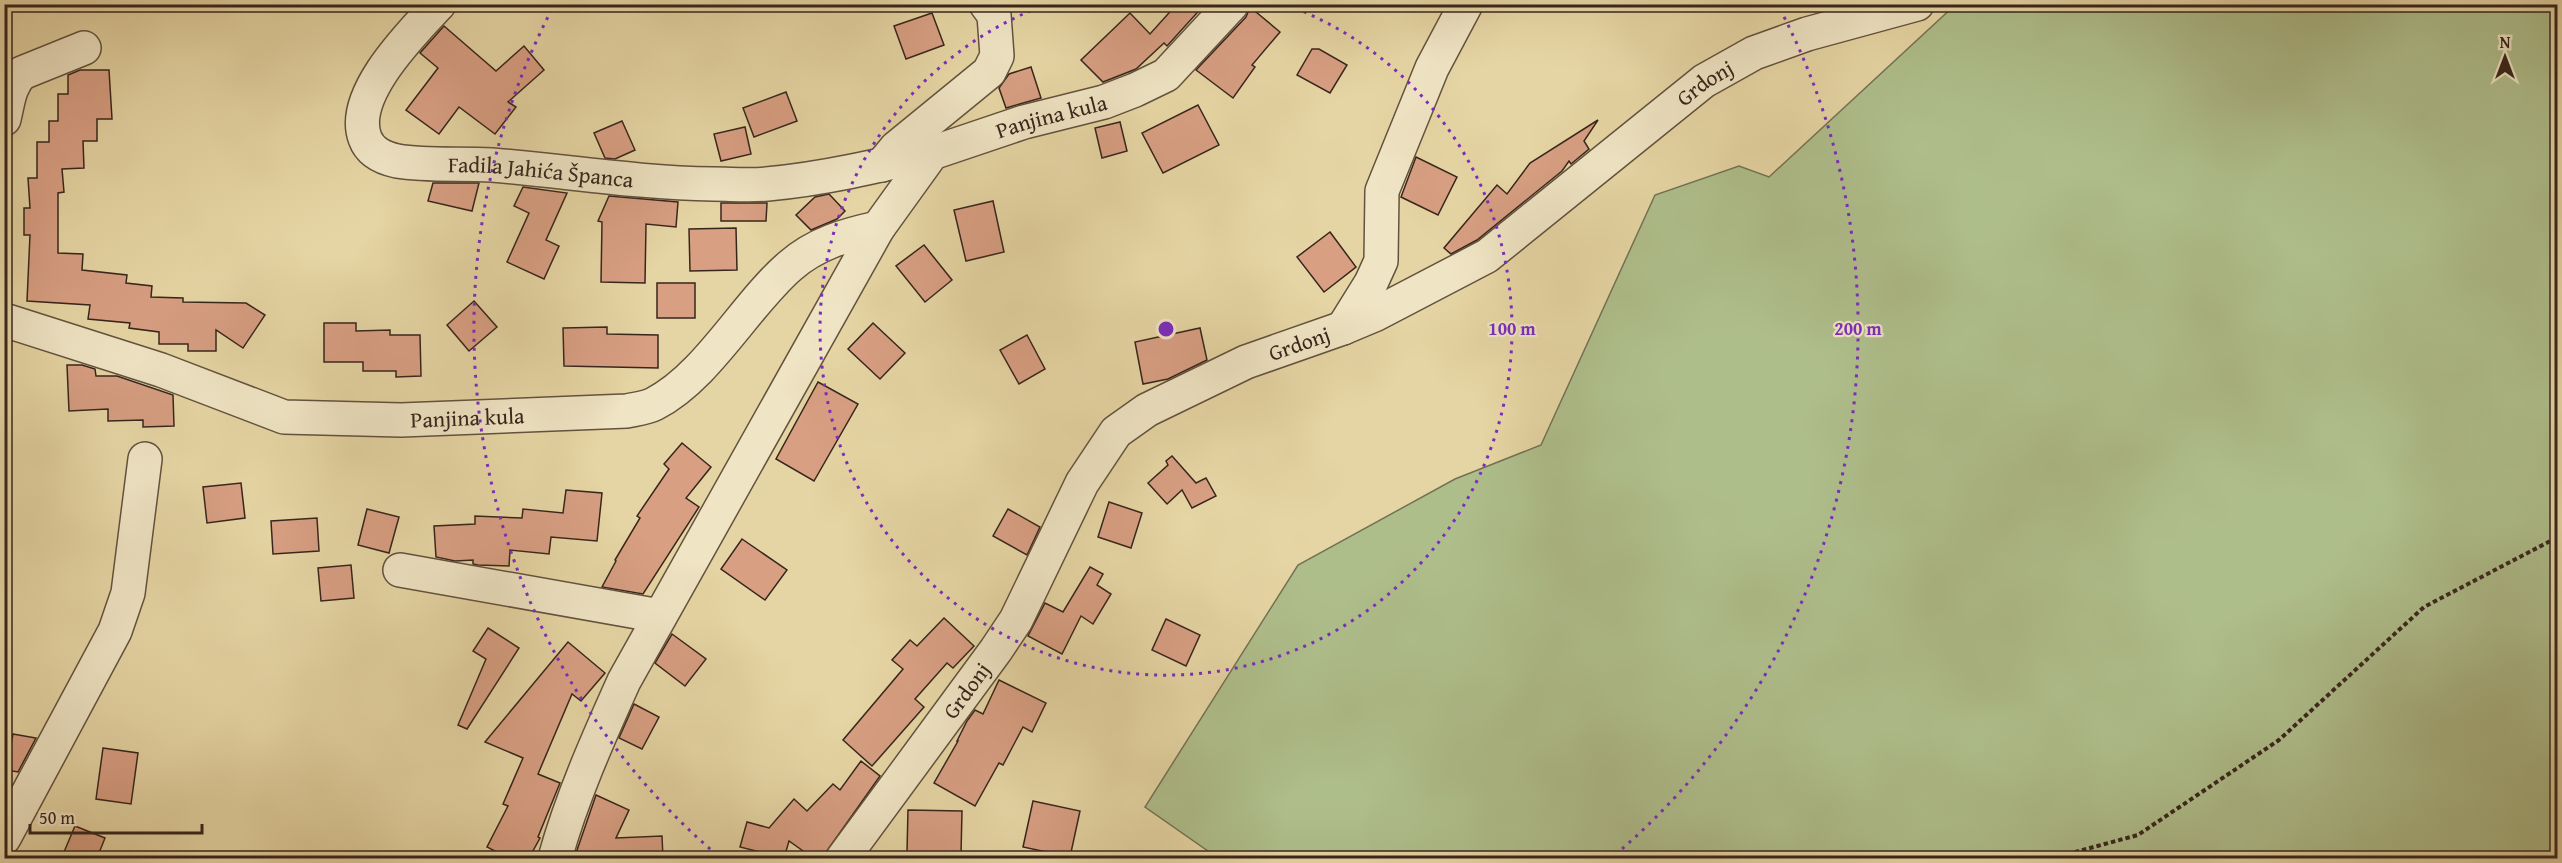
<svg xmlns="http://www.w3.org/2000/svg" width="2562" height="863" font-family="'Gentium Book Plus',serif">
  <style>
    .green { fill: #aebe8b; stroke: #727254; stroke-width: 1.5 }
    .building { fill: #d89f83; stroke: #37261c; stroke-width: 1.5 }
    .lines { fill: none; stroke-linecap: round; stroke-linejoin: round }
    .minor-casing { stroke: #63523e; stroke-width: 36 }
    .path { stroke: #37261c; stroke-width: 4; stroke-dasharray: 4.5 3; stroke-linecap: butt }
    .minor { stroke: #efe4c4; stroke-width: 33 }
    .ring { fill: none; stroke: #7b2cbf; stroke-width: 3; stroke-dasharray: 3 6 }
    .labels { text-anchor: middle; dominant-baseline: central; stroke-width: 4.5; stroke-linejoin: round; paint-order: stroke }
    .street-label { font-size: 22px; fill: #37261c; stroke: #efe4c4 }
    .centre { fill: #7b2cbf; stroke: #efe4c4; stroke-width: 3 }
    .ring-label { font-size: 18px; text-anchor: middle; font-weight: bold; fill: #7b2cbf; stroke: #efe4c4; stroke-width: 4.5; stroke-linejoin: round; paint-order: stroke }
  </style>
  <rect width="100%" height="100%" fill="#e6d5a4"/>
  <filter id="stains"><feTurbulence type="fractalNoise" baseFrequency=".00333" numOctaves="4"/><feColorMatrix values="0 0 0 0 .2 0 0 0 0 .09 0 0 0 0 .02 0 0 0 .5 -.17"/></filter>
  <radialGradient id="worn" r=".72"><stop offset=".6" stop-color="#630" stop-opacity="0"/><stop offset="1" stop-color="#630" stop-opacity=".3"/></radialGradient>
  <!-- green -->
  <polygon class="green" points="1955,5 2557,5 2557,858 1218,858 1145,807 1298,565 1455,479 1541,445 1655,195 1739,166 1769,177"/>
  <!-- building -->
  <g class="building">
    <polygon points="1177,4 1205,4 1167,46 1164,43 1136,69 1103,82 1081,60 1130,13 1150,34"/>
    <polygon points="1250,7 1280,32 1252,65 1255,67 1233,98 1196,70 1246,17"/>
    <polygon points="932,13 944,45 906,59 894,26"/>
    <polygon points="444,26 496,71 524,46 544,70 508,102 516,107 495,134 459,107 439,134 406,110 438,68 420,53"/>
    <polygon points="1312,49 1319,49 1347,65 1330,93 1297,75"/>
    <polygon points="1031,67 1041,98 1006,108 999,88 1009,74"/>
    <polygon points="80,70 109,70 112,119 97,119 97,141 83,141 84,168 62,169 64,192 58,193 58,253 83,254 82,270 127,275 126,283 152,286 151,297 183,298 183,302 246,303 265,315 243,348 216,330 216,351 188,351 188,344 159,344 159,332 129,328 130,323 88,319 90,305 27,301 30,235 24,235 24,208 30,208 28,178 37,178 37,142 49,142 49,121 58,121 58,94 68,94 68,75"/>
    <polygon points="786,92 797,121 754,137 743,108"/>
    <polygon points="1198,105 1219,145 1163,173 1142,133"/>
    <polygon points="1598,120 1584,141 1589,149 1571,164 1569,161 1562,171 1477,240 1451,254 1444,248 1497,185 1507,194 1530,163"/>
    <polygon points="622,121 635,150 615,159 605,158 594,133"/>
    <polygon points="1120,122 1127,151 1102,158 1095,128"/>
    <polygon points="745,127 751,154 721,161 714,134"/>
    <polygon points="1416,157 1457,177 1438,215 1401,197"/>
    <polygon points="433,183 479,183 472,211 428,201"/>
    <polygon points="523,187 567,193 546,240 559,246 544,279 507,262 529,213 514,206"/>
    <polygon points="829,194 845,211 837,219 811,230 796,215 815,197"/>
    <polygon points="609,196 678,202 676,227 646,224 645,283 601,282 602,222 598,221"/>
    <polygon points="993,201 1004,252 966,261 954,210"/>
    <polygon points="721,203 767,203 766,221 721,221"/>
    <polygon points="736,228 737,270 690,271 689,229"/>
    <polygon points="1330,232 1356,267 1324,292 1297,257"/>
    <polygon points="924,245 952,280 925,302 896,266"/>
    <rect x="657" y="283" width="38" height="35"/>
    <polygon points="474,301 497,327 469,351 447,325"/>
    <polygon points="324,323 356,323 356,331 390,330 390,335 420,335 421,376 396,377 396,371 363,371 363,362 324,362"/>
    <polygon points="873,323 905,353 880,379 848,349"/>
    <polygon points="607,327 607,334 658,335 658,368 564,366 563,328"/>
    <polygon points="1200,328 1207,360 1168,379 1143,384 1135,342"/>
    <polygon points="1027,335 1045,369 1019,384 1000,350"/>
    <polygon points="67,365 82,365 95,369 96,376 117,376 173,395 174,426 143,427 143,420 108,421 108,409 69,411"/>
    <polygon points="818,382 858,404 814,481 776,459"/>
    <polygon points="682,443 711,467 686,498 699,507 643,594 602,587 616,561 615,560 640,518 637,516 669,469 664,464"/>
    <polygon points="1172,456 1196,483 1206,478 1216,496 1192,508 1182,490 1167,504 1148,483 1168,465 1166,461"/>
    <polygon points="241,483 245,518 207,523 203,487"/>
    <polygon points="566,490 602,493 597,541 551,537 549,554 510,550 509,566 478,565 473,564 473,560 455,561 436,557 434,526 475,524 475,516 522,518 523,509 563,513"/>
    <polygon points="1109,502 1142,513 1131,548 1098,537"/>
    <polygon points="367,509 399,517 389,553 358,545"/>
    <polygon points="1008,509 1040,527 1027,555 993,536"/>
    <polygon points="317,518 319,551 273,554 271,521"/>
    <polygon points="742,539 787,570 765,600 721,569"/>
    <polygon points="351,565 354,598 321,601 318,568"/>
    <polygon points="1090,567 1103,574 1097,585 1111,594 1093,624 1081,616 1062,654 1028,636 1045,603 1063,612"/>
    <polygon points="944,618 974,646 953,668 947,663 915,699 924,707 872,766 843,740 903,669 892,660 910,640 917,646"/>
    <polygon points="1166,619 1200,635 1186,666 1152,650"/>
    <polygon points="488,628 519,648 467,729 458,725 486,659 473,651"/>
    <polygon points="672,634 706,659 685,686 655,663"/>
    <polygon points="568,642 605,673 581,701 572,694 538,774 560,783 538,837 540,838 529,858 508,858 487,847 508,806 503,804 523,758 485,742"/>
    <polygon points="999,680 1046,703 1032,732 1023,727 1003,765 999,763 975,806 934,783 958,741 957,741 967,721 975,710 983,714"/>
    <polygon points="634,704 659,717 642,749 619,738"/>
    <polygon points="13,734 36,738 18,772 6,770"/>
    <polygon points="103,748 138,753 131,804 96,799"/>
    <polygon points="861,761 880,776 822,858 813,858 789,841 784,858 740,847 747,822 769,828 794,799 807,811 833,784 840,790"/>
    <polygon points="596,795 629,810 616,838 662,836 663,858 582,858 575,856"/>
    <polygon points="1033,801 1080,811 1070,857 1023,847"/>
    <polygon points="908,810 962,811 961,854 907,852"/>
    <polygon points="75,826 105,838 97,858 81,858 64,852"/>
  </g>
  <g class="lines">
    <defs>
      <g id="minor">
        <path id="s1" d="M439,4C412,33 349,95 365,138C370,152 383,158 397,161C427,166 461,163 492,165C565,171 639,183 713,184C731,184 749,186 767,184C823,179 878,166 932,153"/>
        <path d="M4,119C8,103 9,85 22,73L84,48"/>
        <polyline points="882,165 896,148 989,72 997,56 994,15 986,4"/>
        <path id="s2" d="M4,320L161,370L284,417L401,420L627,411C636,409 646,408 654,404C707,377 745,305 790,266C815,244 845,235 878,228"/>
        <polyline points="1343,328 1371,283 1381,261 1382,191 1432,68 1466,4"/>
        <polyline points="400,570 660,616"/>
        <polyline points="4,838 115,631 128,593 145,459"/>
        <path id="s3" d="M555,858C572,797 598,739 624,681L878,228L932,153L1024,122L1104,102L1135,90L1166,75L1232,4"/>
        <path id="s4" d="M843,858L996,650L1016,620L1082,483L1116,432L1147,410L1246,362L1343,328L1374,315L1487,256L1704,81L1754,53L1807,34L1917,4"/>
      </g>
    </defs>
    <!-- minor casing -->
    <use href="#minor" class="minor-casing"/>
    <!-- path -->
    <polyline class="path" points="2053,858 2138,835 2279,740 2424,607 2558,537"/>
    <!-- minor -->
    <use href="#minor" class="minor"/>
  </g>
  <!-- distance rings -->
  <g class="ring">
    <path d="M1287 5A346 346 0 1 1 1045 5"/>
    <path d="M717 855A692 692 0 0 1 552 9M1780 9A692 692 0 0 1 1615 855"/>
  </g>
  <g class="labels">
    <!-- street labels -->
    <g class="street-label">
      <text stroke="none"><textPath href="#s4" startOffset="1198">Grdonj</textPath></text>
      <text stroke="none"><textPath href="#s3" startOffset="927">Panjina kula</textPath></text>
      <text stroke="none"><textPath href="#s1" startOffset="345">Fadila Jahića Španca</textPath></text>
      <text stroke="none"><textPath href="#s4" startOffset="712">Grdonj</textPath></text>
      <text stroke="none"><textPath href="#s2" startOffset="480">Panjina kula</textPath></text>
      <text stroke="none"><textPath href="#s4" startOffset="208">Grdonj</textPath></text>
    </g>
  </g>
  <circle cx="1166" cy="329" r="9" class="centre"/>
  <g class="ring-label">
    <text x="1512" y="335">100 m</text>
    <text x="1858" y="335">200 m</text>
  </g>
  <!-- margin -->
  <rect width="2562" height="863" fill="none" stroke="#e6d5a4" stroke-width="24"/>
  <rect x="6" y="6" width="2550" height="851" fill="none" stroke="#37261c" stroke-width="3"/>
  <rect x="12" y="12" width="2538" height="839" fill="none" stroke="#37261c" stroke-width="1.5"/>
  <!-- north arrow -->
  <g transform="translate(2505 57)" stroke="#efe4c4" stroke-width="4.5" paint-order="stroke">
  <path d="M0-4.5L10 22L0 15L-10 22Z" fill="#37261c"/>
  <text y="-9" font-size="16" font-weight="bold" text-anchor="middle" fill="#37261c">N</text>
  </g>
  <!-- scale -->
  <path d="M30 824v9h172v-9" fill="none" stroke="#37261c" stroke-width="3"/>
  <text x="39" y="824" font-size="18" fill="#37261c" stroke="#efe4c4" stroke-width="4.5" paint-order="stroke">50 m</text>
  <rect width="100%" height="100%" filter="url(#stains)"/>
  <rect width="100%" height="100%" fill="url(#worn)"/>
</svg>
